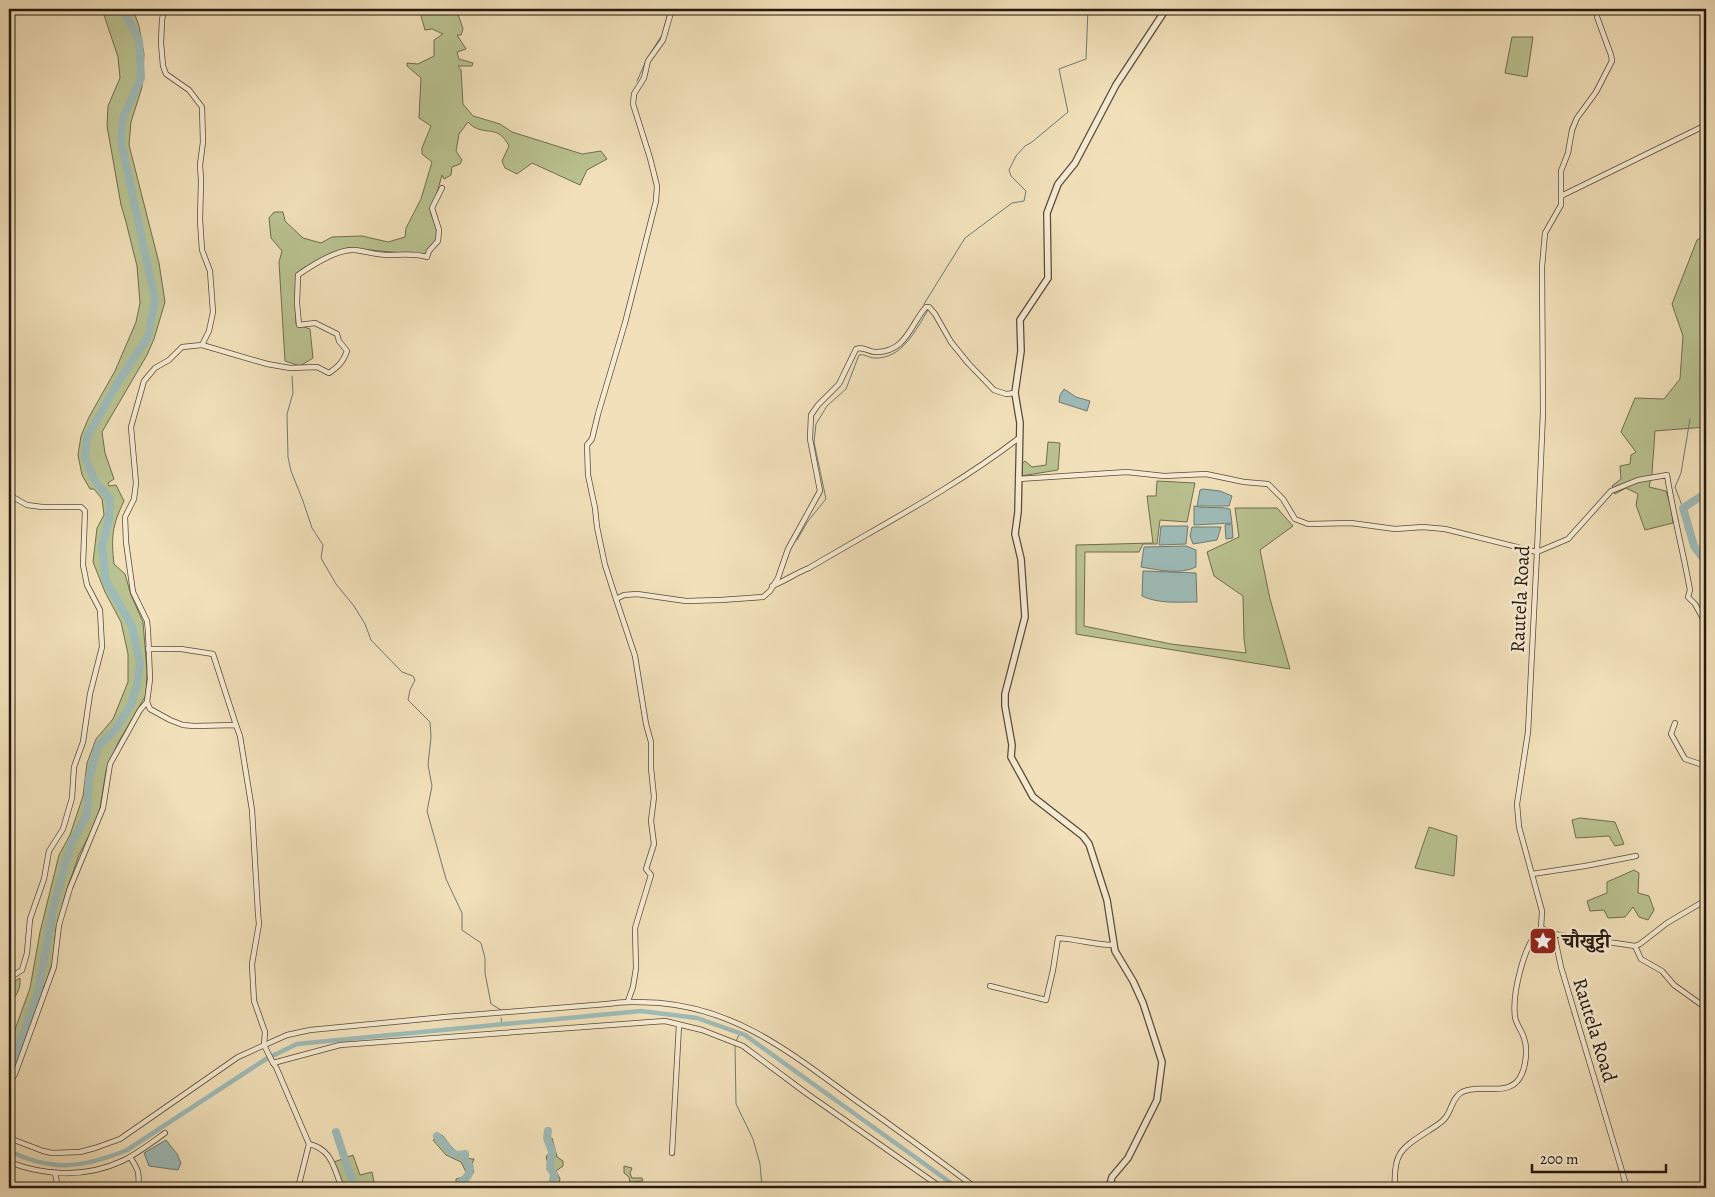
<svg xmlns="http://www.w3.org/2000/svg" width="1715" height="1197" font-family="Alegreya,'Noto Serif Devanagari',serif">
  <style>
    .green { fill: #b9c290; stroke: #6f6d50 }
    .water { fill: #9ebbb8; stroke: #6e7a75 }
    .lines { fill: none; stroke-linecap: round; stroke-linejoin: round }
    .stream { stroke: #6e7a75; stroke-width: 1 }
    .canal { stroke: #9ebbb8; stroke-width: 4.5 }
    .river { stroke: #9ebbb8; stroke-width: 8 }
    .minor-casing { stroke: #584a3a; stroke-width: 6 }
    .tertiary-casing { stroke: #584a3a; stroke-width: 8 }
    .minor { stroke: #f6ebd2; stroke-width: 4.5 }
    .tertiary { stroke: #f6ebd2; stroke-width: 5.5 }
    .labels { text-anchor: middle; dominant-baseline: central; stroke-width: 5; stroke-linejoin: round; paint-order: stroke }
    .street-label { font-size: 20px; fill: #251810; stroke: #f6ebd2 }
    .poi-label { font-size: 20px; font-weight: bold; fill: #251810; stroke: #f6ebd2; text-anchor: start }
  </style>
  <rect width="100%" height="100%" fill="#f1e0b9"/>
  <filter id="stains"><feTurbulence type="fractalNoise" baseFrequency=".004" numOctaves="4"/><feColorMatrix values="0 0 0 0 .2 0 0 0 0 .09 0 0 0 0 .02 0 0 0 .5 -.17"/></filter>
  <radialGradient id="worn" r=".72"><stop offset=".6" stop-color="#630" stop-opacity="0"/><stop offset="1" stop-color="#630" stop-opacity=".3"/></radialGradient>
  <!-- green -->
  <g class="green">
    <path d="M102,9H133L139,26L144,54L142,87L131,122L129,145L159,263L165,302L154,339L147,355L102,432L105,453L114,479L108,483L109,486L116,485L124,501C112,526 111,537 114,564L125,574L131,595L143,622L147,671L146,695L118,743L106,771L100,808L93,828L79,855L66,892L56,928L53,961L47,979L9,1073V1046L30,988L40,932L59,855L70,835L83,796L87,763L96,739L113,719L128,682V654L121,622L105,592L93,562L97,528L104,515L102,499L94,489H90L82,475L78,455L81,436L89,417L115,371L136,322L140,303L137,266L126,222L121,205L107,126L108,106L120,78L118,57Z"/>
    <path d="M419,9H451L457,11L463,29L461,35H457L466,49L457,52L459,59L473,63L472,66H458L461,70L463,104L473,116L500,124L512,132L582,154L601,151L607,159L587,170L580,185L532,163L517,174L505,168L502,161L509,146C498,125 488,135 474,127C472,126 470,124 468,122L459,134L456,151L462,160L460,164L452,167L451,175L444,179L442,175L431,214L436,226L437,240L425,255L348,248L305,267L296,274V324L310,329L313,358L300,366L285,361L279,262L282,251L271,238L269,218L274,212H283L285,221L303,238L321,243L332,237L362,236L388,242L405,237L406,228L421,199L432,162L422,154V148L431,126L419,118L421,78L407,66V63L418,64L434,56V40L443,34L432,29L425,30Z"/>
    <polygon points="1512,37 1533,37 1527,77 1505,73"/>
    <polygon points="1706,235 1706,427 1655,431 1652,473 1649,487 1666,491 1671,507 1673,523 1645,530 1636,505 1638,494 1626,488 1615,494 1612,486 1621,479 1620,466 1630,464 1631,455 1636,452 1621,432 1635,398 1664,399 1680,379 1683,336 1672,304 1697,240"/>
    <polygon points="1048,442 1060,443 1058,470 1021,476 1015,470 1025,461 1032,467 1046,465"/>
    <polygon points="1157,481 1195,483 1187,522 1160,520 1157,544 1143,544 1139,552 1085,552 1084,626 1171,644 1246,653 1244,639 1243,596 1214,576 1207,552 1239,537 1235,508 1277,508 1293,526 1260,550 1270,599 1290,669 1076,634 1076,545 1153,543 1147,496 1156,496"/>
    <polygon points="1580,818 1615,822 1624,844 1615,846 1609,836 1576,838 1572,820"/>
    <polygon points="1429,827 1457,836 1454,876 1415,868"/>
    <polygon points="1634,870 1639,873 1638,893 1649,896 1654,910 1648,920 1639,917 1633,907 1625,917 1608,918 1604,910 1590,911 1587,901 1607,893 1607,882"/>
    <path d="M20,978C21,990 16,996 9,1004C9,993 9,983 20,978Z"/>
    <path d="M442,1135C451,1146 459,1159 474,1159L471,1166L474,1172L463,1184V1188H456V1179L464,1177L466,1172L461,1162L446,1155L433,1140Z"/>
    <path d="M552,1138L557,1157L563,1161V1166L556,1171L560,1179L558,1188H550C553,1172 550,1172 546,1157L549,1153L545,1140Z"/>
    <polygon points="353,1155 360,1175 372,1172 375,1187 345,1188 334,1162"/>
    <polygon points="624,1166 632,1168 630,1173 632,1178 642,1178 643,1181 630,1182 629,1177 624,1173"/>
  </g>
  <!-- water -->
  <g class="water">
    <polygon points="1064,389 1076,397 1090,401 1087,411 1059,402 1060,395"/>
    <polygon points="1203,489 1220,491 1232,496 1229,506 1197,506 1200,490"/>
    <path d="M1194,506C1206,509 1218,506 1230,509L1232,523L1194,525Z"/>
    <polygon points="1232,524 1233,538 1226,539 1225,525"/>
    <polygon points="1161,526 1188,526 1186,544 1159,545"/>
    <polygon points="1192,527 1221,527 1217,540 1193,544 1190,536"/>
    <path d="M1186,546L1196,550V567C1180,575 1159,570 1141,567L1144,547Z"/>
    <path d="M1143,571L1196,573L1197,602C1180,602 1158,604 1142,596Z"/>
    <polygon points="166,1140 177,1154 181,1163 178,1170 149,1166 144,1153"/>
  </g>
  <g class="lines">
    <!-- stream -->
    <g class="stream">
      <polyline points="648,57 662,35 669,9"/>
      <polyline points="637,81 645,63"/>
      <polyline points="924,304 965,238 1012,203 1024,201 1026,191 1011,176 1009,170 1016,156 1025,146 1032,142 1068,112 1059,69 1086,59 1088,9"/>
      <polyline points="292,376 293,393 287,414 288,457 291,471 303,501 312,528 323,545 321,558 336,584 354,606 365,624 371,640 402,672 413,676 415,680 410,690 408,700 430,722 431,737 428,765 432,786 427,811 446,879 462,913 462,930 481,943 485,958 485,973 491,1004 501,1010"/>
      <polyline points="1683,508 1675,487 1681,473 1690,419"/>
      <path d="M797,540L808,521L826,499L814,442L816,424L827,406L846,389L859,355C865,354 869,358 875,358C902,359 916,330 928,310"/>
      <polyline points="501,1018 502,1024"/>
      <polyline points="736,1041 740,1033"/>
      <polyline points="735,1044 736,1104 753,1139 760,1164 762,1188"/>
      <polyline points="629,1184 630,1188"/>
    </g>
    <!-- canal -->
    <path class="canal" d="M9,1151C53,1172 83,1168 127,1150L266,1059L297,1044L641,1011L697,1018L745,1035L958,1188"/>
    <!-- river -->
    <g class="river">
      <polyline points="1706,493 1683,508 1694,546 1706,562"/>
      <polyline points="9,1071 11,1069 38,992 54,905 71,844 87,815 89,779 98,746 115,730 131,705 137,685 140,664 132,626 106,581 102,546 109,519 110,499 95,481 85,458 87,437 120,379 148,337 155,300 121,141 123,118 141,78 139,40 123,9"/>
      <polyline points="548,1131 547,1138 552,1151 550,1168 554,1174 552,1188"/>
      <polyline points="336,1132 349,1172 357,1188"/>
      <path d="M437,1136L452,1153L458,1155L465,1154V1160L470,1167C470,1174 468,1177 462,1181L459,1188"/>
    </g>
    <defs>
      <g id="minor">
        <polyline points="164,9 162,20 161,43 163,66 166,74 189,90 202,107 203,142 200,165 201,180 200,220 202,250 210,271 213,312 209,331 202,345 182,347 169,360 155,368 144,381 131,427 136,483 134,499 125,517 126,542 133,592 147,621 148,631 150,679 147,702 150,709 170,720 183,725 194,726 236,725 240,736 252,810 258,913 259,924 252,964 254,1001 265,1032 264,1045 273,1063 276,1067 309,1144 298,1188"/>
        <polyline points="1561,196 1706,125"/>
        <path d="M202,345L267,364L290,368L317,367L329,373C339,366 343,362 347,351L339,341L337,334L315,323L299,325L297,303L298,275C311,266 338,249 354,250C365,251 377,255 388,255C402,255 413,253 427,257L429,251L438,241L439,230L432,208L442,188"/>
        <path d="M1018,479L1127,472L1164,476L1206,474L1244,482L1268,484L1283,499L1295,519L1308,524L1351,523L1395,529L1423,527L1445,529L1537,552L1568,539L1611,491L1638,480L1667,475C1673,513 1683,551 1690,590L1688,597L1695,604L1706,624"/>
        <polyline points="9,483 11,496 27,505 42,507 81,507 85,511 83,565 87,585 100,610 102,647 90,694 83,742 74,767 72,798 63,829 49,851 44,879 30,919 27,953 22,970 11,977 9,984"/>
        <path d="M772,586C785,581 796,573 809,568C880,526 954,488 1019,438"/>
        <polyline points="616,599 605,565 597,527 595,508 588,475 587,445 592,439 598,414 625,323 656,201 657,186 650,158 633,104 634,94 644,78 648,61 663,40 672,9"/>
        <polyline points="148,649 181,649 213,654 236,725"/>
        <polyline points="1675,723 1671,734 1685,759 1706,766"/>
        <polyline points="1532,874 1585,866 1636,856"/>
        <polyline points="1541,928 1542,911 1519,827 1517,804 1528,732 1537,552 1543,412 1542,267 1545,233 1561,205 1561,171 1568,153 1572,130 1577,118 1596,92 1612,61 1611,55 1597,17 1597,9"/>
        <polyline points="1541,928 1554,934 1635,946 1640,944 1667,923 1706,900"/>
        <polyline points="1554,934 1561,967 1627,1188"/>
        <polyline points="1635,946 1641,959 1662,971 1674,985 1706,1008"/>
        <path d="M990,986L1046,1000L1053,970L1058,938C1077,939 1095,945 1113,945"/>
        <path d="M628,1001L633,987L636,968L635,928L651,875L646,869L654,844L651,821L654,797L651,768V742L646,724L635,656L616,599L624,595L637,594L686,601L721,600L763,597L770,591L778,578L788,549L820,491L810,439L811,415L818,405L839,384L856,349C864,346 868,352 875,352C906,353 910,325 926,307H929L935,314L951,342L968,363L994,390L1006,394L1015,393"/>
        <polyline points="273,1063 340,1045 665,1021 702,1030 743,1046 806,1093 942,1188"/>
        <polyline points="9,1084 15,1074 54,967 59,925 70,888 103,808 110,764 140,710 147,702"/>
        <path d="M9,1138L43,1151L52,1153L80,1152L95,1148L120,1139L238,1057L287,1035L310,1030L445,1017L607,1004C627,1001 641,1002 660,1003C739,1010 792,1054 854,1099C895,1128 936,1158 976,1188"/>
        <path d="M309,1144C332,1149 334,1169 342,1188"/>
        <polyline points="672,1153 679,1025"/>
        <path d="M130,1157C138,1169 140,1173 138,1188"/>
        <path d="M9,1162C45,1176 86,1178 122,1161C137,1154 151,1143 165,1133"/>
        <polyline points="55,1173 58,1188"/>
        <path d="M1395,1188C1393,1154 1400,1149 1428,1131C1434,1127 1442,1123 1446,1117C1452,1109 1452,1098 1462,1092C1479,1083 1507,1097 1519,1079C1526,1069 1528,1049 1524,1038C1522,1031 1516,1024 1515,1017C1512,994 1524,943 1541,928"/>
      </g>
      <polyline id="tertiary" points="1109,1188 1112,1177 1128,1158 1157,1100 1162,1062 1143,1003 1133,981 1115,951 1107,900 1089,844 1083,836 1033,797 1011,757 1012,745 1005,706 1005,694 1025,617 1021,559 1015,534 1018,512 1020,423 1015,393 1021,351 1020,320 1048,278 1047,213 1058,184 1075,163 1116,85 1166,9"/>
    </defs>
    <!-- minor casing -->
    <use href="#minor" class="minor-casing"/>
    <!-- tertiary casing -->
    <use href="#tertiary" class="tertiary-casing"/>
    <!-- minor -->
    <use href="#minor" class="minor"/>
    <!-- tertiary -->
    <use href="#tertiary" class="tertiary"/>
  </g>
  <!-- icons -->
  <defs>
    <symbol id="sight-square" viewBox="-11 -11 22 22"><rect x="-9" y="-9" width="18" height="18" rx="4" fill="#8f2418" stroke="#f6ebd2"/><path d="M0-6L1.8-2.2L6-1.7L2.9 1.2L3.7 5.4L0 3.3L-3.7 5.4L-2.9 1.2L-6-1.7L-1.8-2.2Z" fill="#fff"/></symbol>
  </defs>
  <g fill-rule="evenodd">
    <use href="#sight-square" x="1527" y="925" width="32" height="32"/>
  </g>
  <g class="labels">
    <!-- street labels -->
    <g class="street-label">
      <text transform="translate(1520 599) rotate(-87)">Rautela Road</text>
      <text transform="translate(1595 1030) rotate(73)">Rautela Road</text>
    </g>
    <!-- poi labels -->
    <g class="poi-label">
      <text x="1562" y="941">चौखुट्टी</text>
    </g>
  </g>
  <!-- margin -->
  <rect width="1715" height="1197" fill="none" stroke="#f1e0b9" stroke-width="30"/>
  <rect x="10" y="10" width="1695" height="1177" fill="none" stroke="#251810" stroke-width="2.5"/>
  <rect x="15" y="15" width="1685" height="1167" fill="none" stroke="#251810"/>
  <!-- scale -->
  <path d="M1532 1164v8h134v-8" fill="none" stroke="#251810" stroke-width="2.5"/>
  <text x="1540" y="1164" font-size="15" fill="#251810" stroke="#f6ebd2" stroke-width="4" paint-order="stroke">200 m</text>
  <rect width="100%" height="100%" filter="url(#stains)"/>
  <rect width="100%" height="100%" fill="url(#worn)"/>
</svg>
